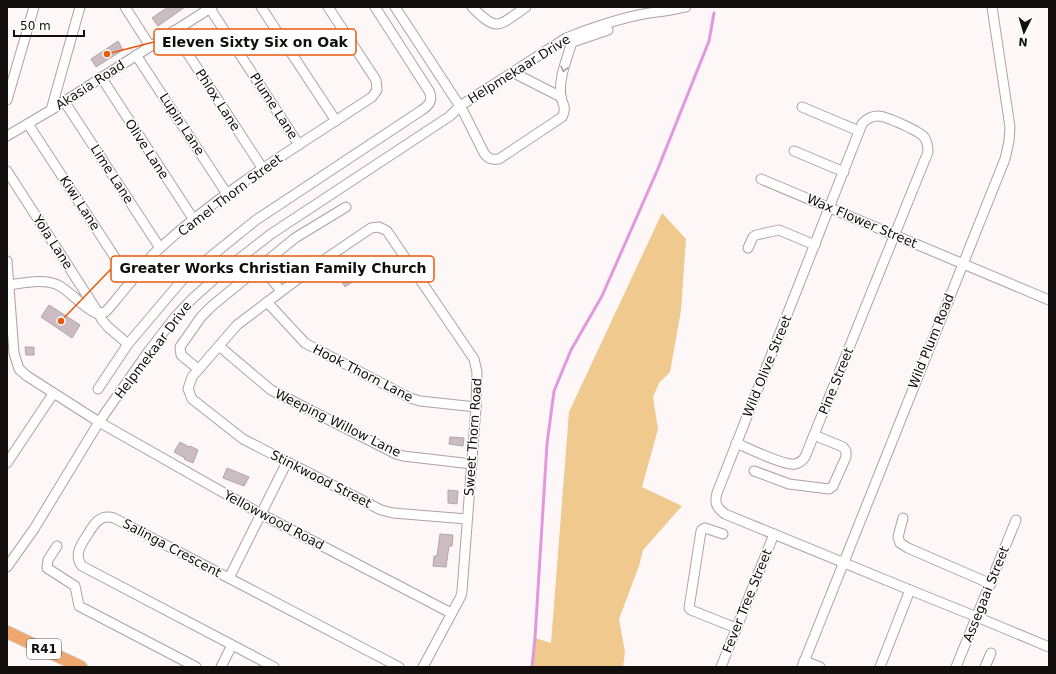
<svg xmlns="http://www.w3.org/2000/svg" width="1056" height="674" font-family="'DejaVu Sans',sans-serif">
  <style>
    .green { fill: #efc98d }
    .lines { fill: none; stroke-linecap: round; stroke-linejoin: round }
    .stream { stroke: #e297df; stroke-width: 3 }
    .building { fill: #cabcc1; stroke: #b2a5a9 }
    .minor-casing { stroke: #afa1a0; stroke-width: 11 }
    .major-casing { stroke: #d4d4d3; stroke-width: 14 }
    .minor { stroke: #fff; stroke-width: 9 }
    .major { stroke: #eea86e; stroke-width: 12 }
    .oneway { stroke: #a09f9e }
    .labels { text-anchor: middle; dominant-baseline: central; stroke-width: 3; stroke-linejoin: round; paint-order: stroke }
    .shield { fill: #fff; stroke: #595656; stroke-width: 1 }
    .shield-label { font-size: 12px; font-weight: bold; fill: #120e0d }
    .street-label { font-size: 13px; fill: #120e0d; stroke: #fff }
    .leader { fill: none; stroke: #e8590c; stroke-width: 1.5 }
    .callout-dot { fill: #e8590c; stroke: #fff; stroke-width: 1.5 }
    .callout { fill: #fff; stroke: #e8590c; stroke-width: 1.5 }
    .callout-label { font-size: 14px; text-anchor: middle; font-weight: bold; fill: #120e0d }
  </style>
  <rect width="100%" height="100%" fill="#fef7f7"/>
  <!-- green -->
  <polygon class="green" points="662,213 686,239 681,310 670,372 659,383 653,397 658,429 642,487 682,506 643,550 639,566 619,619 625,652 623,667 531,667 535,638 551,643 569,412"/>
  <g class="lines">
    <!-- stream -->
    <polyline class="stream" points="532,667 535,638 547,444 554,391 571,350 602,296 657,171 709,41 714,13"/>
  </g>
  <!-- building -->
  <g class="building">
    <polygon points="168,7 185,7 158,26 152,18"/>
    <polygon points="118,41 123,50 96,67 91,59"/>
    <polygon points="352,267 359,277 345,287 338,276"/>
    <polygon points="49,305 80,325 72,338 41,317"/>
    <polygon points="25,347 34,347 34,355 26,355"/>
    <polygon points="450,437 464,438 463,446 449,444"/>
    <polygon points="180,442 189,447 190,446 198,450 193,463 184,459 185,458 174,452"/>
    <polygon points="227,468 249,477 244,486 223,478"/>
    <polygon points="448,490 458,491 457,504 448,503"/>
    <polygon points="440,534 453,535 452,546 449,546 446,567 433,566 434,556 437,556"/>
  </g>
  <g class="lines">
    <defs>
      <g id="minor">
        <polyline points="125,7 150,46"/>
        <polyline points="209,7 299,145"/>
        <polyline points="261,7 336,121"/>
        <path d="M395,7L463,111L484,153C488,159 492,160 499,159L562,117C567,107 563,106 561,97C558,79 567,59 572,42"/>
        <path d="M472,7C498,33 498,26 526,7"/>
        <polyline points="173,31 263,169"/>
        <polyline points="570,43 608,30"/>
        <polyline points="136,55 227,194"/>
        <polyline points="518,75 561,97"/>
        <polyline points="101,77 194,220"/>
        <polyline points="7,100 34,7"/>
        <polyline points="64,101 160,248"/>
        <polyline points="802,107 859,131"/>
        <polyline points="51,110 80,7"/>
        <polyline points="28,124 131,282"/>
        <polyline points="7,136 51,110 212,7"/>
        <polyline points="794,151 844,172"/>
        <polyline points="7,171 99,314 102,320 108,327 128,344"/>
        <polyline points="761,179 1049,300"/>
        <polyline points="748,248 753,237 756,235 779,230 815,245"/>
        <polyline points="7,261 14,353 19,369 27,376 99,422 261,514 451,613"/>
        <polyline points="261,266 281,291"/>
        <path d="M9,285C24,283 43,278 58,285C71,292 85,309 96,313C99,314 102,313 105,312C110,308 114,302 119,296C133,280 144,262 160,248C223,190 301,144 372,97L377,90L376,80L328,7"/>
        <polyline points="267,302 305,343 410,398 420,401 476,407"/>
        <polyline points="219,346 271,390 396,454 403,456 472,464"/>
        <polyline points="198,369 181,355 180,347 201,317 213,305 295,238 346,207"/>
        <path d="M98,389L128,344L183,279L256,220L422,110C430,105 433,99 429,91L375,7"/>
        <path d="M736,443C748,448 784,466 795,464C800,463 803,460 805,457L928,152C928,146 927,141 924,137C919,131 886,116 878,116C872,116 866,119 862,124L717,493C714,503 717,508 725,514L910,590L977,617L1049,647"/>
        <polyline points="7,463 53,394"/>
        <polyline points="754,471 789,484 829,489 833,486 846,457 846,451 843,447 814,435"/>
        <polyline points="903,518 898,537 900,543 908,548 991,584"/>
        <polyline points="723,534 705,528 703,529 701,531 689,608 691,610 736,628"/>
        <polyline points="57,546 48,560 47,568 75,586 79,606 196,667"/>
        <path d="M7,567L34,529L99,422L148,352L175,317L192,299L221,273L271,234L450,116L460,106L566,38C590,28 624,17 649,13C662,12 674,10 686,7"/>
        <polyline points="229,578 287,462"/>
        <polyline points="804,661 820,667"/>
        <polyline points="221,667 232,645"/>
        <path d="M274,667L82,566C74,556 80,546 86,537C93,526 99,513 114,518L399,667"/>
        <polyline points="423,667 461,596 462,591 476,407 477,372 474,359 387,231 379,227 371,228 315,266 237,325 192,377 188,389 192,399 243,439 381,510 393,513 467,519"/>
        <polyline points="721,667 774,534"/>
        <polyline points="802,667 1005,159 1009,141 1010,127 992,7"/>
        <polyline points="880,667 910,590"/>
        <polyline points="956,667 1016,520"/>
        <polyline points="985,667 991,653"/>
      </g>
      <polyline id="major" points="7,632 81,667"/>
    </defs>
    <!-- minor casing -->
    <use href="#minor" class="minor-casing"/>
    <!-- major casing -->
    <use href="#major" class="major-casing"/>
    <!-- minor -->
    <use href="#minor" class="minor"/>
    <!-- major -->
    <use href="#major" class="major"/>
  </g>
  <!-- one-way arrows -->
  <defs><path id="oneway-chevron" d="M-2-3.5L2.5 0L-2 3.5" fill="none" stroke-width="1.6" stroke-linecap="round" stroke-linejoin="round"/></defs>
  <use class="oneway" href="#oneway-chevron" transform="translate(564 69) rotate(104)"/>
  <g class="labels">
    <!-- shield labels -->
    <rect class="shield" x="27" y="639" width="34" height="20" rx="3"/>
    <g class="shield-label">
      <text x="44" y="649">R41</text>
    </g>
    <!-- street labels -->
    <g class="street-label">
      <text transform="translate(519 69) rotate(-32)">Helpmekaar Drive</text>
      <text transform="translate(90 85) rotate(-33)">Akasia Road</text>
      <text transform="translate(218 100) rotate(57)">Phlox Lane</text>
      <text transform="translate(274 106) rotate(57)">Plume Lane</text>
      <text transform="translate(182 124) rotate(57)">Lupin Lane</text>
      <text transform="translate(147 149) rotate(57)">Olive Lane</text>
      <text transform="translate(112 174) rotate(57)">Lime Lane</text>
      <text transform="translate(230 195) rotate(-37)">Camel Thorn Street</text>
      <text transform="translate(80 203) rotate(57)">Kiwi Lane</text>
      <text transform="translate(862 221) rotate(23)">Wax Flower Street</text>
      <text transform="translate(53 242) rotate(57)">Yola Lane</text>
      <text transform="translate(931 341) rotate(-68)">Wild Plum Road</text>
      <text transform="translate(153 350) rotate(-53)">Helpmekaar Drive</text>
      <text transform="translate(767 366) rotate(-68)">Wild Olive Street</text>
      <text transform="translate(363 373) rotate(27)">Hook Thorn Lane</text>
      <text transform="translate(836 381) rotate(-68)">Pine Street</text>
      <text transform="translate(338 423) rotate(26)">Weeping Willow Lane</text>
      <text transform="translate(473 437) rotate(-86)">Sweet Thorn Road</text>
      <text transform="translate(321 479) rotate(27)">Stinkwood Street</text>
      <text transform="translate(274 520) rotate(28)">Yellowwood Road</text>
      <text transform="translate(172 548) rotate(28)">Salinga Crescent</text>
      <text transform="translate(986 594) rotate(-68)">Assegaai Street</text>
      <text transform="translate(747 601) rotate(-68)">Fever Tree Street</text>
    </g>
  </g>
  <!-- callouts -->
  <path class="leader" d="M107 54L154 42M61 321L111 269"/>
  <g class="callout-dot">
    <circle cx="107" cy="54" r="4"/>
    <circle cx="61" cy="321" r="4"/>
  </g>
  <g class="callout">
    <rect x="154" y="29" width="202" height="26" rx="4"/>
    <rect x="111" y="256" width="323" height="26" rx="4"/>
  </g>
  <g class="callout-label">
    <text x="255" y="47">Eleven Sixty Six on Oak</text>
    <text x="273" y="273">Greater Works Christian Family Church</text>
  </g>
  <!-- border -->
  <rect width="1056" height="674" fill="none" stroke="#120e0d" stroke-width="16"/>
  <!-- north arrow -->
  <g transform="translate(1024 32) rotate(185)" stroke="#ffffff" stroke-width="3" paint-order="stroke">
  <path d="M0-3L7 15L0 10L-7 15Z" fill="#120e0d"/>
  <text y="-6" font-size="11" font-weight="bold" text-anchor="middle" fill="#120e0d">N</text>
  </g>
  <!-- scale -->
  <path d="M14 30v6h70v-6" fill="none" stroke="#120e0d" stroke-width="2"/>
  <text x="20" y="30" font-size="12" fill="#120e0d" stroke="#ffffff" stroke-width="3" paint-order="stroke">50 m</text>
</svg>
